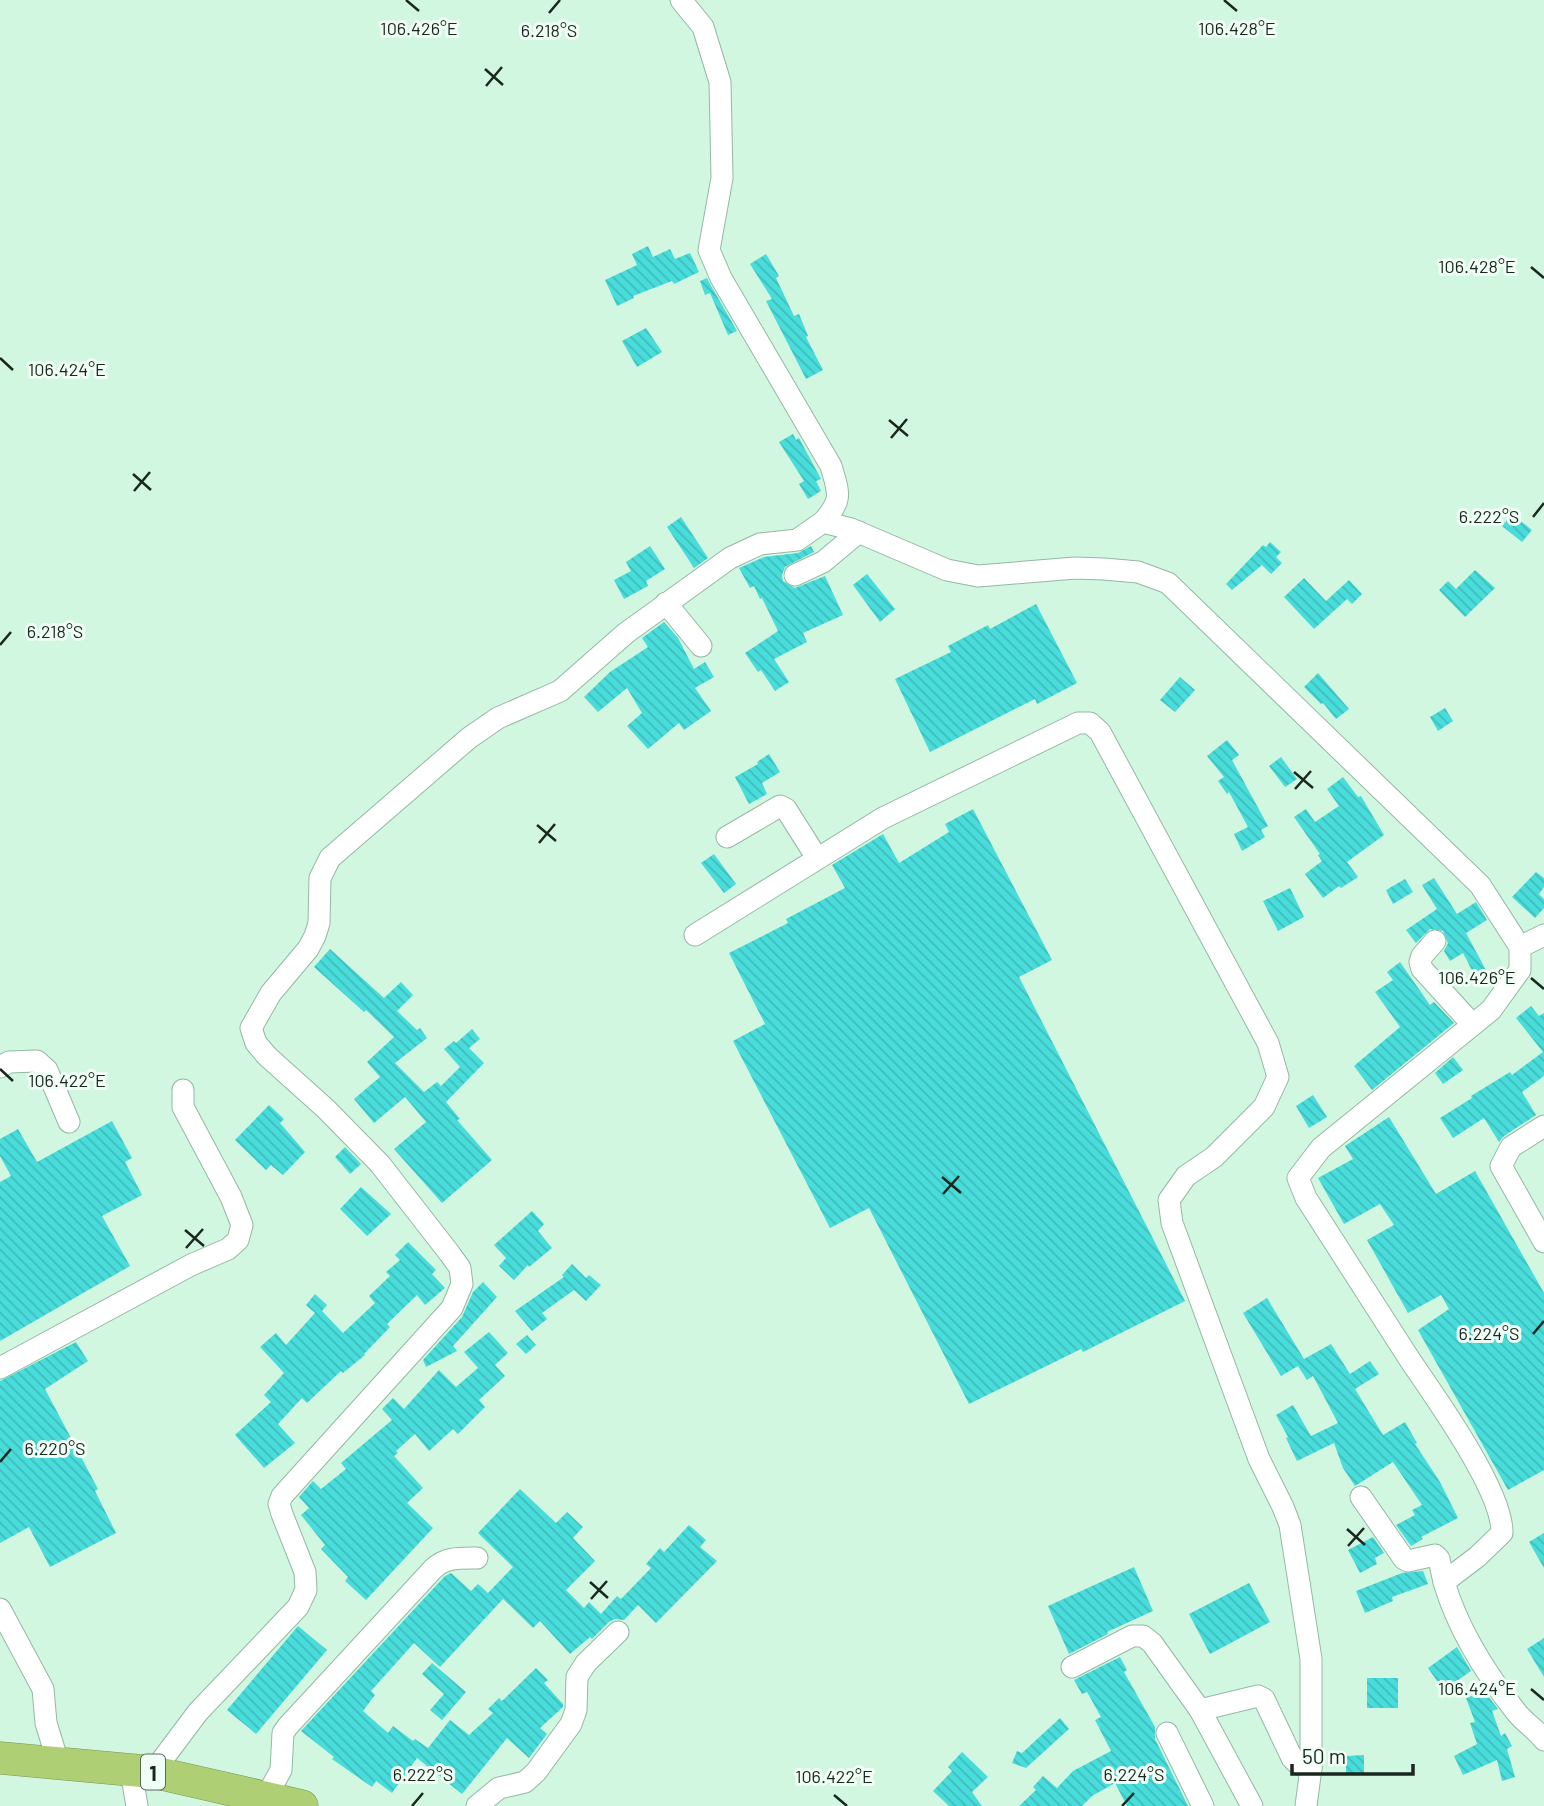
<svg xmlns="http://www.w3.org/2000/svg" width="1544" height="1806" font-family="Barlow,sans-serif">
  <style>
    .building { fill: url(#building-back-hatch) }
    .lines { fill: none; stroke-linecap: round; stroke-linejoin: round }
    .minor-casing { stroke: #94b8a3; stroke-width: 23 }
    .highway-casing { stroke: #7a9456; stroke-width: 33 }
    .minor { stroke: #fff; stroke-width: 21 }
    .highway { stroke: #aecf73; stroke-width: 32 }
    .ticks { fill: none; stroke: #19271f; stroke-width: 2.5 }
    .labels { text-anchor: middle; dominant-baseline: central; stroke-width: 6; stroke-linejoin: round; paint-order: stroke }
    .shield { fill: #f0fef5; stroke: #5a685f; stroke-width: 2 }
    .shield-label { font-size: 21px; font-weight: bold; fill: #19271f }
    .ticks-label { font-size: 18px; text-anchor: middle; fill: #19271f; stroke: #f0fef5; stroke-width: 6; stroke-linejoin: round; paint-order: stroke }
  </style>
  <defs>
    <pattern id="building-back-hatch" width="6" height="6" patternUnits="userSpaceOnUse" patternTransform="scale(1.75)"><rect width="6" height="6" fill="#48dcda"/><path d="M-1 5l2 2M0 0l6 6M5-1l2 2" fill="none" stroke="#3ebdbb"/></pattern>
  </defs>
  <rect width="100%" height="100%" fill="#d2f7e1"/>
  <!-- building -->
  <g class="building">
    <polygon points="648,246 653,257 670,249 675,259 690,253 699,272 674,284 672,281 633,296 634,298 617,306 605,280 637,265 632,254"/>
    <polygon points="766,254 779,276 776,278 794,316 799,314 808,336 806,337 823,370 806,379 766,301 772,299 750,264"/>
    <polygon points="707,278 710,284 737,331 728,335 710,293 705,295 700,281"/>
    <polygon points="646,328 662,352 637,367 622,341"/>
    <polygon points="793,434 796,440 799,438 821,479 816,481 821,491 808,499 799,484 804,481 779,442"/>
    <polygon points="1512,514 1532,530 1522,542 1502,526"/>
    <polygon points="681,517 708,558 694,568 667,527"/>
    <polygon points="1270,542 1281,552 1276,557 1282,563 1271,574 1262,565 1232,590 1226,584 1263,545 1266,547"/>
    <polygon points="650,546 665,569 646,581 648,586 624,599 614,580 631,571 626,562"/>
    <polygon points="811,546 814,552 785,567 782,575 783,581 795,588 825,576 843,615 803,633 807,642 774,659 789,682 775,691 761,670 758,672 745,653 778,631 762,598 760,599 754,586 750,588 739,568 764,557 798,553"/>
    <polygon points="1475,570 1495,588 1465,617 1439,590 1448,581 1456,589"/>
    <polygon points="867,574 895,609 880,622 853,585"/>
    <polygon points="1304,578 1326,601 1349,580 1362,594 1352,604 1347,599 1314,629 1284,597"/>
    <polygon points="1036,604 1077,683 1037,704 1035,699 930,752 895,679 951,652 948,646 988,625 990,629"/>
    <polygon points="664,622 678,638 694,669 705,662 714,677 695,688 711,711 684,730 679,723 648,749 627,726 642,713 627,688 598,712 584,697 610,672 648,647 642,638"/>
    <polygon points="1318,673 1349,709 1336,719 1323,703 1321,704 1304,687"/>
    <polygon points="1180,677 1195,690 1175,712 1160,700"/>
    <polygon points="1445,708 1453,721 1438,731 1430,717"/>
    <polygon points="1227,740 1239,755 1232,760 1268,826 1261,830 1265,837 1242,851 1234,834 1248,827 1229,792 1227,794 1218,781 1224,777 1207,756"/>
    <polygon points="769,754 780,772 762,783 767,794 749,804 735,777 758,764 757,762"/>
    <polygon points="1281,757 1297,779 1285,787 1269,766"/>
    <polygon points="1343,777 1358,797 1361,796 1384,835 1347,862 1358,877 1341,888 1339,886 1323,898 1305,874 1322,861 1318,855 1320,854 1294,817 1306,809 1315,822 1339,806 1327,789"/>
    <polygon points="973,809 1052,960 1019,977 1185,1301 1083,1352 1081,1349 969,1404 869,1208 830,1228 733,1041 765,1024 729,953 788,923 786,919 845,888 832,865 883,834 899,863 949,832 945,824"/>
    <polygon points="714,854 736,884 724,893 701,863"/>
    <polygon points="1536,872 1544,878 1544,887 1539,894 1544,899 1544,908 1535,918 1512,897"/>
    <polygon points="1434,878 1457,914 1476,902 1487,920 1466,933 1486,970 1475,976 1463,953 1450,961 1444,951 1448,943 1443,931 1430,929 1416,943 1406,930 1437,909 1422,885"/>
    <polygon points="1405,879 1413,892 1393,904 1386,890"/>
    <polygon points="1290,888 1304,917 1278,931 1263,901"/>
    <polygon points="330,949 384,998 401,982 413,995 397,1011 417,1030 420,1028 427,1038 395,1063 424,1092 437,1082 441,1086 460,1067 444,1049 454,1041 456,1043 472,1029 480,1039 469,1048 484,1063 446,1102 460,1119 457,1120 492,1160 442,1203 394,1149 426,1122 405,1097 374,1123 354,1099 380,1077 367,1062 394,1037 366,1010 364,1012 314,967"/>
    <polygon points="1400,962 1430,1005 1434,1002 1454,1023 1372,1090 1354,1066 1400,1027 1375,992 1393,980 1387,972"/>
    <polygon points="1531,1006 1539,1016 1544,1013 1544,1076 1522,1092 1536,1115 1504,1136 1499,1142 1484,1118 1453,1138 1440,1118 1472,1098 1471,1096 1510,1072 1512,1075 1543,1052 1516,1018"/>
    <polygon points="1453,1057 1463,1070 1443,1084 1435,1073"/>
    <polygon points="1313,1095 1327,1117 1309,1128 1296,1106"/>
    <polygon points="269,1105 284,1119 280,1123 305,1152 283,1175 271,1165 266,1170 235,1140"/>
    <polygon points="1389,1117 1436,1194 1475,1171 1544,1293 1544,1470 1508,1490 1418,1330 1449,1309 1441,1295 1408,1313 1367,1240 1394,1225 1380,1204 1344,1224 1318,1178 1353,1159 1345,1146"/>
    <polygon points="112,1121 132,1158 125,1162 142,1195 102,1216 130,1266 0,1341 0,1182 11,1176 0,1156 0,1139 18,1129 37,1162"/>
    <polygon points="345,1147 361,1164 350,1174 335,1157"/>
    <polygon points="361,1187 391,1214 367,1236 340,1209"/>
    <polygon points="532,1211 544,1224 538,1231 552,1248 529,1267 528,1265 514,1280 499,1266 506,1258 494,1245"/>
    <polygon points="408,1242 436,1270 432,1274 445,1288 425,1305 417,1295 387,1324 390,1327 364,1354 365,1355 343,1373 341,1371 307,1403 302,1398 278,1424 295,1443 264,1468 235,1435 271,1402 264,1395 284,1373 260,1347 276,1333 286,1345 315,1313 306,1305 315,1294 327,1305 322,1311 343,1333 375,1303 369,1296 390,1276 386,1272 400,1260 395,1255"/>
    <polygon points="572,1264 586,1278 589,1275 601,1285 586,1301 574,1290 542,1313 547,1319 532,1331 515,1311 564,1277 562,1275"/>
    <polygon points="483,1282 497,1297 453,1346 457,1351 426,1367 423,1360 462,1317 473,1292"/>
    <polygon points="1267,1298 1304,1359 1331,1344 1350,1374 1370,1361 1379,1374 1355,1389 1383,1435 1405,1422 1417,1443 1415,1444 1440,1482 1458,1518 1421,1537 1423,1539 1411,1546 1396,1525 1415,1515 1412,1510 1422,1505 1393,1462 1355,1486 1343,1468 1334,1443 1297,1461 1286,1438 1288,1437 1276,1415 1293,1405 1311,1436 1338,1423 1313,1376 1307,1380 1298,1366 1281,1376 1243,1313"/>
    <polygon points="489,1332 508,1353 495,1365 505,1376 479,1400 485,1407 458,1434 453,1429 429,1451 415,1434 396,1451 398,1453 394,1456 423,1488 407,1503 433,1528 366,1600 345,1581 348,1577 321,1549 325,1545 301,1515 309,1508 299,1497 313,1481 321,1489 346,1469 341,1463 392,1420 382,1409 393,1398 404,1409 439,1370 456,1387 478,1368 464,1352"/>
    <polygon points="527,1335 536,1345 526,1354 516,1344"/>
    <polygon points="76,1342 88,1361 45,1389 98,1489 95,1491 116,1533 50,1567 29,1527 0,1543 0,1381"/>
    <polygon points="520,1489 556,1523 567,1512 583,1527 573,1538 595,1561 566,1590 584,1608 589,1602 601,1614 617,1596 621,1599 651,1568 646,1564 660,1548 664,1552 689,1525 706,1540 700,1547 717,1561 656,1623 638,1605 624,1620 615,1619 609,1622 592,1639 590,1637 570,1654 540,1621 533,1628 503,1599 440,1667 414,1643 371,1691 375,1695 363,1711 388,1733 393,1726 413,1741 415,1739 428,1748 450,1720 469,1735 493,1713 488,1709 499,1698 502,1701 536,1668 548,1680 544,1683 563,1704 563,1707 540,1728 547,1734 529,1758 507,1738 462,1794 417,1758 392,1793 376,1781 372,1787 332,1759 334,1757 301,1731 445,1576 451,1573 471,1591 478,1584 488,1593 513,1567 478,1533"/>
    <polygon points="1544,1533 1544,1568 1529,1542"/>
    <polygon points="1373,1537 1384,1553 1375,1558 1377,1564 1360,1573 1348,1550"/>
    <polygon points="1134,1567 1153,1611 1107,1632 1108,1634 1069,1654 1048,1606"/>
    <polygon points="1423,1571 1428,1584 1392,1597 1393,1601 1365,1613 1356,1591 1402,1573"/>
    <polygon points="1249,1583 1270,1622 1210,1654 1189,1614"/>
    <polygon points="298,1626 327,1650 256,1734 227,1710"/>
    <polygon points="1544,1638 1544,1677 1527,1649"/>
    <polygon points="1457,1647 1471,1671 1447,1688 1442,1688 1428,1668"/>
    <polygon points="1120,1657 1127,1670 1124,1672 1155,1727 1155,1739 1188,1806 1127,1806 1115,1783 1092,1796 1082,1806 1019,1806 1036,1790 1033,1787 1043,1776 1057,1788 1073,1771 1111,1751 1095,1720 1101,1717 1087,1692 1082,1694 1074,1680"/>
    <polygon points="432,1663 466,1692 442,1720 430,1710 444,1694 422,1674"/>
    <rect x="1367" y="1678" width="31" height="30"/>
    <polygon points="1484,1691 1498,1709 1492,1711 1501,1736 1505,1733 1512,1746 1507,1749 1515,1777 1502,1781 1497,1760 1463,1775 1454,1756 1477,1744 1470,1723 1475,1722 1466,1698"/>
    <polygon points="1060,1718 1069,1729 1026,1768 1012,1763 1017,1751 1022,1753"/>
    <polygon points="962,1752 988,1777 972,1792 982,1806 949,1806 933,1791 952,1771 948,1767"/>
    <polygon points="1364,1755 1364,1773 1346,1773 1346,1756"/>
  </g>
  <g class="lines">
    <defs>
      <g id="minor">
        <path d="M681,0L703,27L720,82L722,178L709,250L721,278L831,466C839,494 843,499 823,522"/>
        <polyline points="795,575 823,562 859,532"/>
        <polyline points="666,603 701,646"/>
        <polyline points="727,837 780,806 786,809 817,858"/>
        <polyline points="695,935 883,818 1078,723 1090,723 1100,732 1268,1043 1278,1077 1264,1107 1214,1157 1186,1176 1169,1200 1172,1223 1259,1459 1283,1507 1290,1525 1311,1659 1311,1768 1306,1806"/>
        <polyline points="1435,941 1422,956 1420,962 1422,969 1472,1024"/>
        <polyline points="1520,947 1544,935"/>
        <polyline points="0,1067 9,1062 37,1061 47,1070 69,1122"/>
        <polyline points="1544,1126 1511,1147 1501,1166 1544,1242"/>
        <polyline points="0,1368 191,1265 228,1249 238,1240 242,1225 231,1197 183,1107 183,1090"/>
        <polyline points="1361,1497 1404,1559 1408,1561 1435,1555 1439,1559 1444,1582"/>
        <polyline points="0,1609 43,1689 46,1723 58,1762"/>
        <polyline points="1072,1667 1132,1636 1143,1636 1152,1643 1200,1710 1252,1806"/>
        <polyline points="1200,1710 1258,1696 1264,1699 1292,1758 1298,1764 1311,1768"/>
        <polyline points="1167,1733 1203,1806"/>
        <polyline points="131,1771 137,1806"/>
        <path d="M153,1772L198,1712L298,1607L306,1590L305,1572L282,1514L279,1504L282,1496L452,1308L462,1284L460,1268L450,1254L380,1164L326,1109L267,1056L256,1043L251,1028L271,993L308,949L315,936L319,923L320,878L330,858L469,738L498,718L560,691L626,633L730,558L760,544L797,540L823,522L851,529L947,570L978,576L1075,568L1104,569L1138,572L1168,583L1480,885L1520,947V970L1491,1010L1321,1148L1298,1178L1306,1198C1341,1252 1375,1306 1410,1360C1435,1397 1503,1491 1502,1533L1477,1557L1444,1582C1458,1630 1486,1674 1517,1713C1525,1723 1537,1730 1544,1740"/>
        <path d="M265,1799L281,1770L283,1733L288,1726L433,1569C446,1557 459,1558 477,1558"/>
        <polyline points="477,1806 499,1788 525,1782 536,1772 571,1724 576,1710 577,1677 586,1663 618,1632"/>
      </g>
      <polyline id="highway" points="0,1758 153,1772 302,1806"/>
    </defs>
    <!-- minor casing -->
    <use href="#minor" class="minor-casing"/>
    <!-- highway casing -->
    <use href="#highway" class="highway-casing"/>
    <!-- minor -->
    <use href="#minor" class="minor"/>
    <!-- highway -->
    <use href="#highway" class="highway"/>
  </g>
  <!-- ticks -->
  <path class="ticks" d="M406,0L419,11M1224,0L1237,11M549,13L560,0M485,69L503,85M486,86L502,67M1531,267L1544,278M0,358L13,370M889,420L908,436M891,438L907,419M133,474L151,490M134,491L150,472M1533,517L1544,503M0,645L11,632M1294,772L1313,788M1295,789L1311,771M537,825L556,841M539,843L555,824M1531,978L1544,989M0,1069L13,1081M942,1177L961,1193M943,1194L959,1176M185,1230L204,1246M186,1248L203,1229M1533,1334L1544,1321M0,1462L11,1449M1347,1529L1365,1545M1348,1546L1364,1528M590,1582L608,1598M591,1599L607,1581M1531,1689L1544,1700M834,1795L847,1806M412,1806L423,1793M1122,1806L1134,1793"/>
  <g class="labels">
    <!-- shield labels -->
    <rect class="shield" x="141" y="1754.5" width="24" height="35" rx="5"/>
    <g class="shield-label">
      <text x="153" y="1772">1</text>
    </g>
  </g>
  <g class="ticks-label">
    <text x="419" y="35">106.426°E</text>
    <text x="1237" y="35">106.428°E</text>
    <text x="549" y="37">6.218°S</text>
    <text x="1477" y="273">106.428°E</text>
    <text x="67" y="376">106.424°E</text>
    <text x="1489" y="523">6.222°S</text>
    <text x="55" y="638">6.218°S</text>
    <text x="1477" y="984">106.426°E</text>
    <text x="67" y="1087">106.422°E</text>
    <text x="1489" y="1340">6.224°S</text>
    <text x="55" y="1455">6.220°S</text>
    <text x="1477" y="1695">106.424°E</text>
    <text x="423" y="1781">6.222°S</text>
    <text x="1134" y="1781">6.224°S</text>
    <text x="834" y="1783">106.422°E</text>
  </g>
  <!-- scale -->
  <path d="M1292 1764v10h121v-10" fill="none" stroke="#19271f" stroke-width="3.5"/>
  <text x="1302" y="1764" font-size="21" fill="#19271f" stroke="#f0fef5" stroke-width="5" paint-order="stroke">50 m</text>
</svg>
